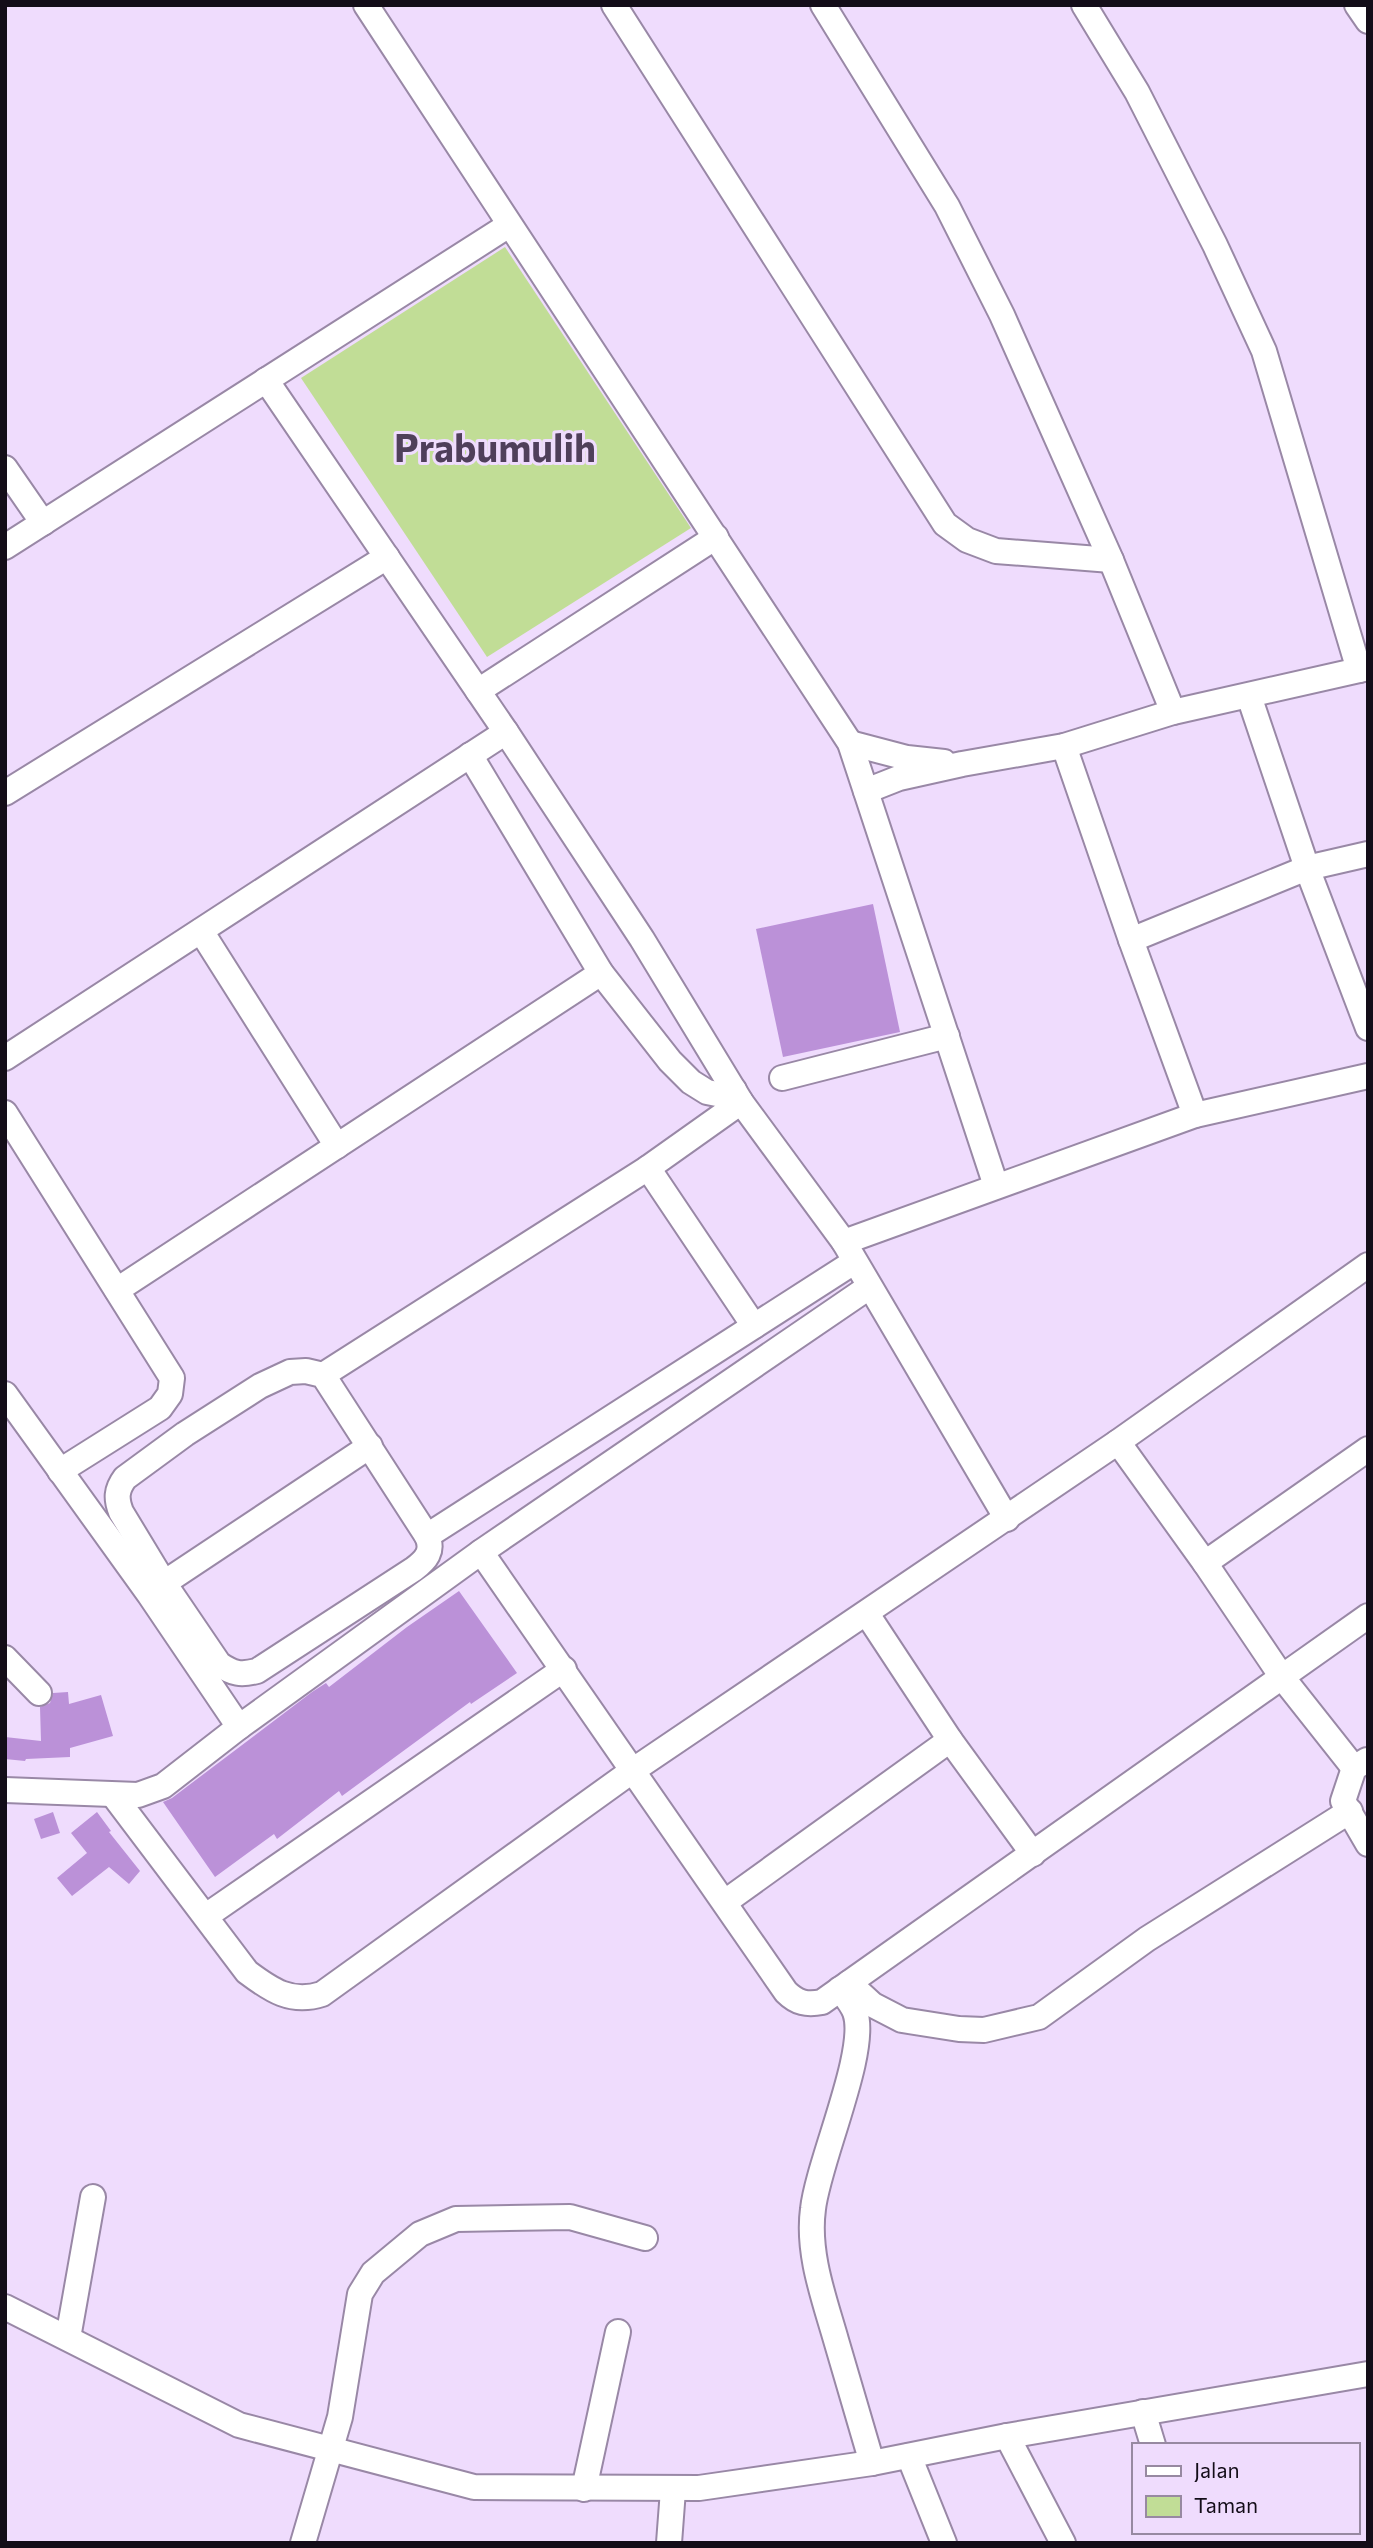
<svg xmlns="http://www.w3.org/2000/svg" width="1373" height="2548" font-family="Commissioner,sans-serif">
  <style>
    .green { fill: #c1dd96 }
    .building { fill: #bb91d8 }
    .lines { fill: none; stroke-linecap: round; stroke-linejoin: round }
    .minor-casing { stroke: #9988a6; stroke-width: 28 }
    .minor { stroke: #fff; stroke-width: 24 }
    .labels { text-anchor: middle; dominant-baseline: central; stroke-width: 6; stroke-linejoin: round; paint-order: stroke }
    .town-label { font-size: 38px; font-weight: bold; fill: #4f3f5a; stroke: #efdcfd }
  </style>
  <rect width="100%" height="100%" fill="#efdcfd"/>
  <!-- green -->
  <polygon class="green" points="505,247 691,528 487,657 301,378"/>
  <!-- building -->
  <g class="building">
    <polygon points="873,904 900,1032 783,1057 756,929"/>
    <polygon points="459,1591 517,1673 471,1704 470,1702 342,1796 339,1791 277,1839 274,1834 215,1877 163,1802 172,1798 312,1692 326,1683 329,1687 407,1627"/>
    <polygon points="68,1692 69,1704 101,1695 113,1736 70,1748 70,1757 26,1759 25,1761 5,1759 5,1737 41,1741 40,1707 50,1703 53,1693"/>
    <polygon points="53,1812 60,1833 41,1839 34,1819"/>
    <polygon points="97,1812 111,1831 109,1832 140,1871 129,1884 109,1867 72,1896 57,1878 87,1853 71,1833"/>
  </g>
  <g class="lines">
    <defs>
      <g id="minor">
        <polyline points="366,5 850,743 996,1186"/>
        <polyline points="614,5 945,524 967,540 996,551 1111,560"/>
        <polyline points="823,5 947,206 1002,315 1111,560 1173,712"/>
        <polyline points="1084,5 1137,92 1215,245 1264,351 1359,670"/>
        <polyline points="1357,5 1368,21"/>
        <polyline points="266,380 506,732 642,939 741,1102 844,1242 1007,1519"/>
        <polyline points="5,468 43,523"/>
        <polyline points="5,547 509,225"/>
        <polyline points="478,691 716,537"/>
        <polyline points="1249,696 1307,868 1368,1028"/>
        <polyline points="850,743 907,758 944,762"/>
        <polyline points="1064,746 1131,940 1195,1115"/>
        <polyline points="470,755 601,973 670,1061 691,1082 707,1092 717,1094 734,1090"/>
        <polyline points="866,791 899,778 962,764 1064,746 1173,712 1368,668"/>
        <polyline points="5,793 387,557"/>
        <polyline points="201,931 337,1146"/>
        <polyline points="1131,940 1307,868 1368,854"/>
        <polyline points="5,1058 506,732"/>
        <polyline points="782,1078 947,1036"/>
        <polyline points="5,1113 172,1378 170,1394 160,1408 60,1471"/>
        <polyline points="648,1168 754,1326"/>
        <polyline points="844,1242 1195,1115 1368,1076"/>
        <polyline points="117,1290 601,973"/>
        <path d="M306,1371L323,1375L427,1536C434,1551 426,1560 414,1569L257,1671C241,1675 233,1674 219,1664L164,1583L121,1512C116,1499 116,1490 125,1478L185,1434L260,1386L290,1372Z"/>
        <polyline points="323,1375 648,1168 741,1102"/>
        <polyline points="5,1394 149,1594 239,1727"/>
        <polyline points="1118,1442 1205,1563 1282,1677 1354,1768"/>
        <polyline points="427,1536 854,1262"/>
        <path d="M481,1552L786,1992C797,2003 807,2005 822,2002L1368,1616"/>
        <polyline points="1205,1563 1368,1449"/>
        <polyline points="152,1591 370,1446"/>
        <polyline points="867,1614 950,1740 1033,1854"/>
        <polyline points="5,1658 39,1693"/>
        <polyline points="1367,1760 1354,1768 1343,1801 1368,1844"/>
        <polyline points="5,1790 138,1795 163,1786 239,1727 481,1552 869,1287"/>
        <path d="M114,1796L247,1972C271,1990 291,2004 322,1994L632,1771L1118,1442L1368,1265"/>
        <polyline points="725,1902 950,1740"/>
        <polyline points="206,1916 564,1669"/>
        <polyline points="849,1983 873,2005 902,2020 959,2029 984,2030 1039,2017 1147,1939 1350,1811"/>
        <path d="M840,1989C845,1996 852,2004 855,2012C869,2050 818,2162 813,2209C807,2253 824,2298 836,2340C848,2381 860,2422 872,2463"/>
        <polyline points="5,2307 239,2425 474,2487 699,2488 872,2463 1007,2436 1368,2374"/>
        <polyline points="68,2338 93,2197"/>
        <polyline points="1143,2412 1153,2445"/>
        <polyline points="1007,2436 1063,2543"/>
        <polyline points="909,2456 944,2543"/>
        <polyline points="584,2489 618,2332"/>
        <polyline points="303,2543 340,2417 360,2294 373,2273 420,2234 456,2219 570,2217 645,2238"/>
        <polyline points="669,2543 673,2490"/>
      </g>
    </defs>
    <!-- minor casing -->
    <use href="#minor" class="minor-casing"/>
    <!-- minor -->
    <use href="#minor" class="minor"/>
  </g>
  <g class="labels">
    <!-- town labels -->
    <g class="town-label">
      <text x="495" y="446">Prabumulih</text>
    </g>
  </g>
  <!-- border -->
  <rect width="1373" height="2548" fill="none" stroke="#130d18" stroke-width="14"/>
  <!-- legend -->
  <rect x="1132" y="2443" width="228" height="91" fill="#efdcfd" stroke="#9789a1" stroke-width="2"/>
  <rect x="1146" y="2466" width="35" height="10" fill="#ffffff" stroke="#9789a1" stroke-width="2"/>
  <text x="1194" y="2478" font-size="21" fill="#130d18">Jalan</text>
  <rect x="1146" y="2496" width="35" height="21" fill="#c1dd96" stroke="#9789a1" stroke-width="2"/>
  <text x="1194" y="2513" font-size="21" fill="#130d18">Taman</text>
</svg>
